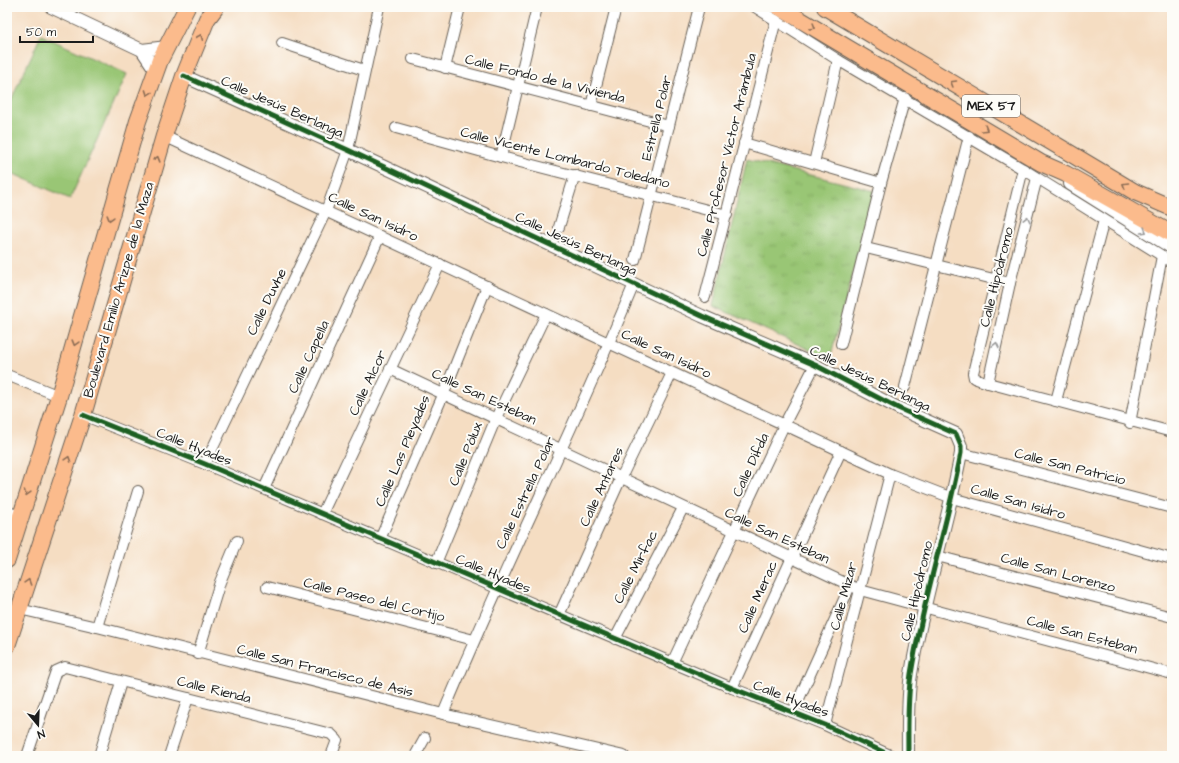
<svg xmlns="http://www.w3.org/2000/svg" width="1179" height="763" font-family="'Architects Daughter',sans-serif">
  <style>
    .grass { fill: #99c674; stroke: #5a7148 }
    .park { fill: url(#park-tufts); stroke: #5a7148 }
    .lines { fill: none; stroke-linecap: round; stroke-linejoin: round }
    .minor-casing { stroke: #686056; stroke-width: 12 }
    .tertiary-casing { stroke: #686056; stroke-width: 14 }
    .trunk-casing { stroke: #686056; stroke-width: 18 }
    .minor { stroke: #fff; stroke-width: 10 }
    .tertiary { stroke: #fff; stroke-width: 12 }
    .trunk { stroke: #fbbb8c; stroke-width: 16 }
    .cycleway-casing { stroke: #fdfcf7; stroke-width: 8 }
    .cycleway { stroke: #1b5e20; stroke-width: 5 }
    .oneway { stroke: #8c6c54 }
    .oneway2 { stroke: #999 }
    .labels { text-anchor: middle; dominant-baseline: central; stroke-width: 4; stroke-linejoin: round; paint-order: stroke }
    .shield { fill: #fdfcf7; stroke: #605f5e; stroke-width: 1 }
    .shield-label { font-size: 13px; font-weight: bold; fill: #1c1c1c }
    .street-label { font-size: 14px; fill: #1c1c1c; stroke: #fdfcf7 }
  </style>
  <defs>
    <pattern id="park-tufts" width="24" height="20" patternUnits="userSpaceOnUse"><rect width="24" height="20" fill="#99c674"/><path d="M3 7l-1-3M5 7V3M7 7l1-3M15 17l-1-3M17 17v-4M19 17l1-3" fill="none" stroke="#83aa64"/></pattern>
  </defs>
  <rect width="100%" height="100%" fill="#fdfcf7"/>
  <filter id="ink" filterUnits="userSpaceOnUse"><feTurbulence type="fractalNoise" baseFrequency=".025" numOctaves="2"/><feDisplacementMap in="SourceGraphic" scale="8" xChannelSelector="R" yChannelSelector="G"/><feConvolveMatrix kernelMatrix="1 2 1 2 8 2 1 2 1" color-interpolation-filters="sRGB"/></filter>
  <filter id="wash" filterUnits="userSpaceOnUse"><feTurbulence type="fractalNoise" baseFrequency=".012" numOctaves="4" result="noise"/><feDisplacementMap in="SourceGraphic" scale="16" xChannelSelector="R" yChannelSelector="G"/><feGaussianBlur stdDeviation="0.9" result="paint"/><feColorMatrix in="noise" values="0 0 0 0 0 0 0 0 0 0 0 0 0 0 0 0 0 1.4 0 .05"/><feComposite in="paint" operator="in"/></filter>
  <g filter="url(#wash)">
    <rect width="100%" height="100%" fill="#f5ddc2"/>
    <!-- grass -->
    <polygon class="grass" points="41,35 127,74 70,199 7,171 7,109"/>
    <!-- park -->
    <polygon class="park" points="747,159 875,191 830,359 713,306"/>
  </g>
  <g filter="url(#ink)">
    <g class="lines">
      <defs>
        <g id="minor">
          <polyline points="755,7 838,60 1023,169 1172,262"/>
          <polyline points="282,43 364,70"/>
          <polyline points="413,59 669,126"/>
          <polyline points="445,68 460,7"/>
          <polyline points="591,106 616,7"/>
          <polyline points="396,128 501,157 727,215"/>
          <polyline points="164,136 890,474 952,498 1172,559"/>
          <polyline points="744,143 881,183"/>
          <polyline points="501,157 537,7"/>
          <polyline points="814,163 838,60"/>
          <polyline points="1023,169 973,373 974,378 988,383 1172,432"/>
          <polyline points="559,227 575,175"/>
          <polyline points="866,248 1010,283"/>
          <polyline points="635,260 699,7"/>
          <polyline points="705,297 776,20"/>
          <polyline points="841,344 881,183 905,98"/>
          <polyline points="390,369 860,590 1172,674"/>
          <polyline points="7,375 59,396"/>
          <polyline points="988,383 1010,283 1037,178"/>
          <polyline points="905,387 969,136"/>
          <polyline points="1056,401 1104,220"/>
          <polyline points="83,415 205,464 732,688 825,725 892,756"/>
          <polyline points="1130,423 1162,256"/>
          <polyline points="961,453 1172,508"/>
          <polyline points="205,464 326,211 348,150 379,7"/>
          <polyline points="264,489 380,236"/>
          <polyline points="7,512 20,515"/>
          <polyline points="322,514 440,264"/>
          <polyline points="380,539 444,393 487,286"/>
          <polyline points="937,556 1172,617"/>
          <polyline points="436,563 496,418 546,314"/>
          <polyline points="267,587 474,640"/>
          <polyline points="19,609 97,627 443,714 624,756"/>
          <polyline points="559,615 621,478 672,373"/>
          <polyline points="97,627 138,491"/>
          <polyline points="615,639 683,508"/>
          <polyline points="198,654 220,582 237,541"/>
          <polyline points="672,663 784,425 815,365"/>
          <polyline points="732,688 841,451"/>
          <polyline points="793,712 850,586"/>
          <path d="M443,714C503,569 574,429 634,284"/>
          <polyline points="825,725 890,474"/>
          <polyline points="27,756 56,671 65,667 331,734 337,740 331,756"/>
          <polyline points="99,756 121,682"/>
          <polyline points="169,756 188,698"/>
          <polyline points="415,756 425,738"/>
        </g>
        <g id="tertiary">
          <polyline points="51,7 142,50 156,71"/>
          <polyline points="142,50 167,47"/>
          <path d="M184,76L348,150L702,316L815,365L898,408L956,434L961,446V453C947,527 923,599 911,674C907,701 908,729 908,756"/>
          <polyline points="1070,184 1172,248"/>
        </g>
        <g id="trunk">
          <polyline points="779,7 1041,163 1066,174 1172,234"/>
          <polyline points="825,7 1135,192 1172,208"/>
          <polyline points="7,560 59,396 138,121 160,60 187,7"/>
          <polyline points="7,646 83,415 164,136 184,76 207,19 216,7"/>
        </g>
      </defs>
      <!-- minor casing -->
      <use href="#minor" class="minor-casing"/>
      <!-- tertiary casing -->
      <use href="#tertiary" class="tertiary-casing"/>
      <!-- trunk casing -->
      <use href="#trunk" class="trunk-casing"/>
      <!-- minor -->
      <use href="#minor" class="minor"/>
      <!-- tertiary -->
      <use href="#tertiary" class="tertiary"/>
      <!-- trunk -->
      <use href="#trunk" class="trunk"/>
      <defs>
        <g id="cycleway">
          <path d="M184,76L348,150L702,316L815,365L898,408L956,434L961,446V453C947,527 923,599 911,674C907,701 908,729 908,756"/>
          <polyline points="83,415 205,464 732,688 825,725 892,756"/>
        </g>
      </defs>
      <!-- cycleway casing -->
      <use href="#cycleway" class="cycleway-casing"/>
      <!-- cycleway -->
      <use href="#cycleway" class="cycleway"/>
    </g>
    <!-- one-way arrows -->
    <defs><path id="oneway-chevron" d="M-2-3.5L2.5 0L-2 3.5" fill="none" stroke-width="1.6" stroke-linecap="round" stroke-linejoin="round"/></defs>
    <g class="oneway">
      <use href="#oneway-chevron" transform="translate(813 27) rotate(31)"/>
      <use href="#oneway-chevron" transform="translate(200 37) rotate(-68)"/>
      <use href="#oneway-chevron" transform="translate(953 83) rotate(-149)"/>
      <use href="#oneway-chevron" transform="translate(148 93) rotate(110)"/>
      <use href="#oneway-chevron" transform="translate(985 129) rotate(31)"/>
      <use href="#oneway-chevron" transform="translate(157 159) rotate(-74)"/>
      <use href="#oneway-chevron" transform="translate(1125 185) rotate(-149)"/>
      <use href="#oneway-chevron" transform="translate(110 218) rotate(106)"/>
      <use href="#oneway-chevron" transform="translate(75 343) rotate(106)"/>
      <use href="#oneway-chevron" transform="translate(68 459) rotate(-72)"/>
      <use href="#oneway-chevron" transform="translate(27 493) rotate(108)"/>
      <use href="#oneway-chevron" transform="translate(28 582) rotate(-72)"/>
    </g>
    <g class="oneway2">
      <use href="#oneway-chevron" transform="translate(1027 219) rotate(-76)"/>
      <use href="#oneway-chevron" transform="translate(1144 231) rotate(31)"/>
      <use href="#oneway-chevron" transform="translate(996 345) rotate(-77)"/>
    </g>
  </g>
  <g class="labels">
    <!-- shield labels -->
    <rect class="shield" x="962" y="95" width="58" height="22" rx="3"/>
    <g class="shield-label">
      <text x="991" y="106">MEX 57</text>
    </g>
    <!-- street labels -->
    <g class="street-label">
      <text transform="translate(545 79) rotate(14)">Calle Fondo de la Vivienda</text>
      <text transform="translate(282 107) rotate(24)">Calle Jesús Berlanga</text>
      <text transform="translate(657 118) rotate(-76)">Estrella Polar</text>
      <text transform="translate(727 155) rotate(-76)">Calle Profesor Víctor Arámbula</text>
      <text transform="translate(565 158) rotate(14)">Calle Vicente Lombardo Toledano</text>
      <text transform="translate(373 217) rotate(25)">Calle San Isidro</text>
      <text transform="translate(576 244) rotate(25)">Calle Jesús Berlanga</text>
      <text transform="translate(997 277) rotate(-76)">Calle Hipódromo</text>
      <text transform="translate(119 290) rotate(-74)">Boulevard Emilio Arizpe de la Maza</text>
      <text transform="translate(267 302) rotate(-64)">Calle Duvhe</text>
      <text transform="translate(666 354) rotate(25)">Calle San Isidro</text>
      <text transform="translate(309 357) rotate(-65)">Calle Capella</text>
      <text transform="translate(870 379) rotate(26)">Calle Jesús Berlanga</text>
      <text transform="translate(368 383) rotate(-65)">Calle Alcor</text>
      <text transform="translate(484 397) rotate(25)">Calle San Esteban</text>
      <text transform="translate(194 447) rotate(22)">Calle Hyades</text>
      <text transform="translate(403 451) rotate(-67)">Calle Las Pleyades</text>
      <text transform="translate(466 454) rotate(-68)">Calle Pólux</text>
      <text transform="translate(751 465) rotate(-65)">Calle Difda</text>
      <text transform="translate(1070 467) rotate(14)">Calle San Patricio</text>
      <text transform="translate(602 487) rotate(-65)">Calle Antares</text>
      <text transform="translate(526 493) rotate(-65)">Calle Estrella Polar</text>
      <text transform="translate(1018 502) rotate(16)">Calle San Isidro</text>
      <text transform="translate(777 536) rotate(25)">Calle San Esteban</text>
      <text transform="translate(636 567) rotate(-63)">Calle Mirfac</text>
      <text transform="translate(1058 573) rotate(15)">Calle San Lorenzo</text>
      <text transform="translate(493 574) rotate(23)">Calle Hyades</text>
      <text transform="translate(917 591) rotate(-77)">Calle Hipódromo</text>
      <text transform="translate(844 596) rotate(-75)">Calle Mizar</text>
      <text transform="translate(758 597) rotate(-66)">Calle Merac</text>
      <text transform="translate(374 600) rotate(14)">Calle Paseo del Cortijo</text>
      <text transform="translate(1082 635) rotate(15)">Calle San Esteban</text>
      <text transform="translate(325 671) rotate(14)">Calle San Francisco de Asis</text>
      <text transform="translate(214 690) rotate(14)">Calle Rienda</text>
      <text transform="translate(791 699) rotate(21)">Calle Hyades</text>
    </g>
  </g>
  <!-- margin -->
  <rect width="1179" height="763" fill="none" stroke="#fdfcf7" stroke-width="24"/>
  <!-- north arrow -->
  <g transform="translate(38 725) rotate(161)" stroke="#fdfcf7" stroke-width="3" paint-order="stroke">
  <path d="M0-3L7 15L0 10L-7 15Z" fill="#1c1c1c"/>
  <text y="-6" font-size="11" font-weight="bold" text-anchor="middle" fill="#1c1c1c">N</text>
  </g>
  <!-- scale -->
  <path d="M20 36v6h73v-6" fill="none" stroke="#1c1c1c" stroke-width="2"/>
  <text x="26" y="36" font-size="12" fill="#1c1c1c" stroke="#fdfcf7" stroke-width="3" paint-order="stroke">50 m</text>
</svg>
